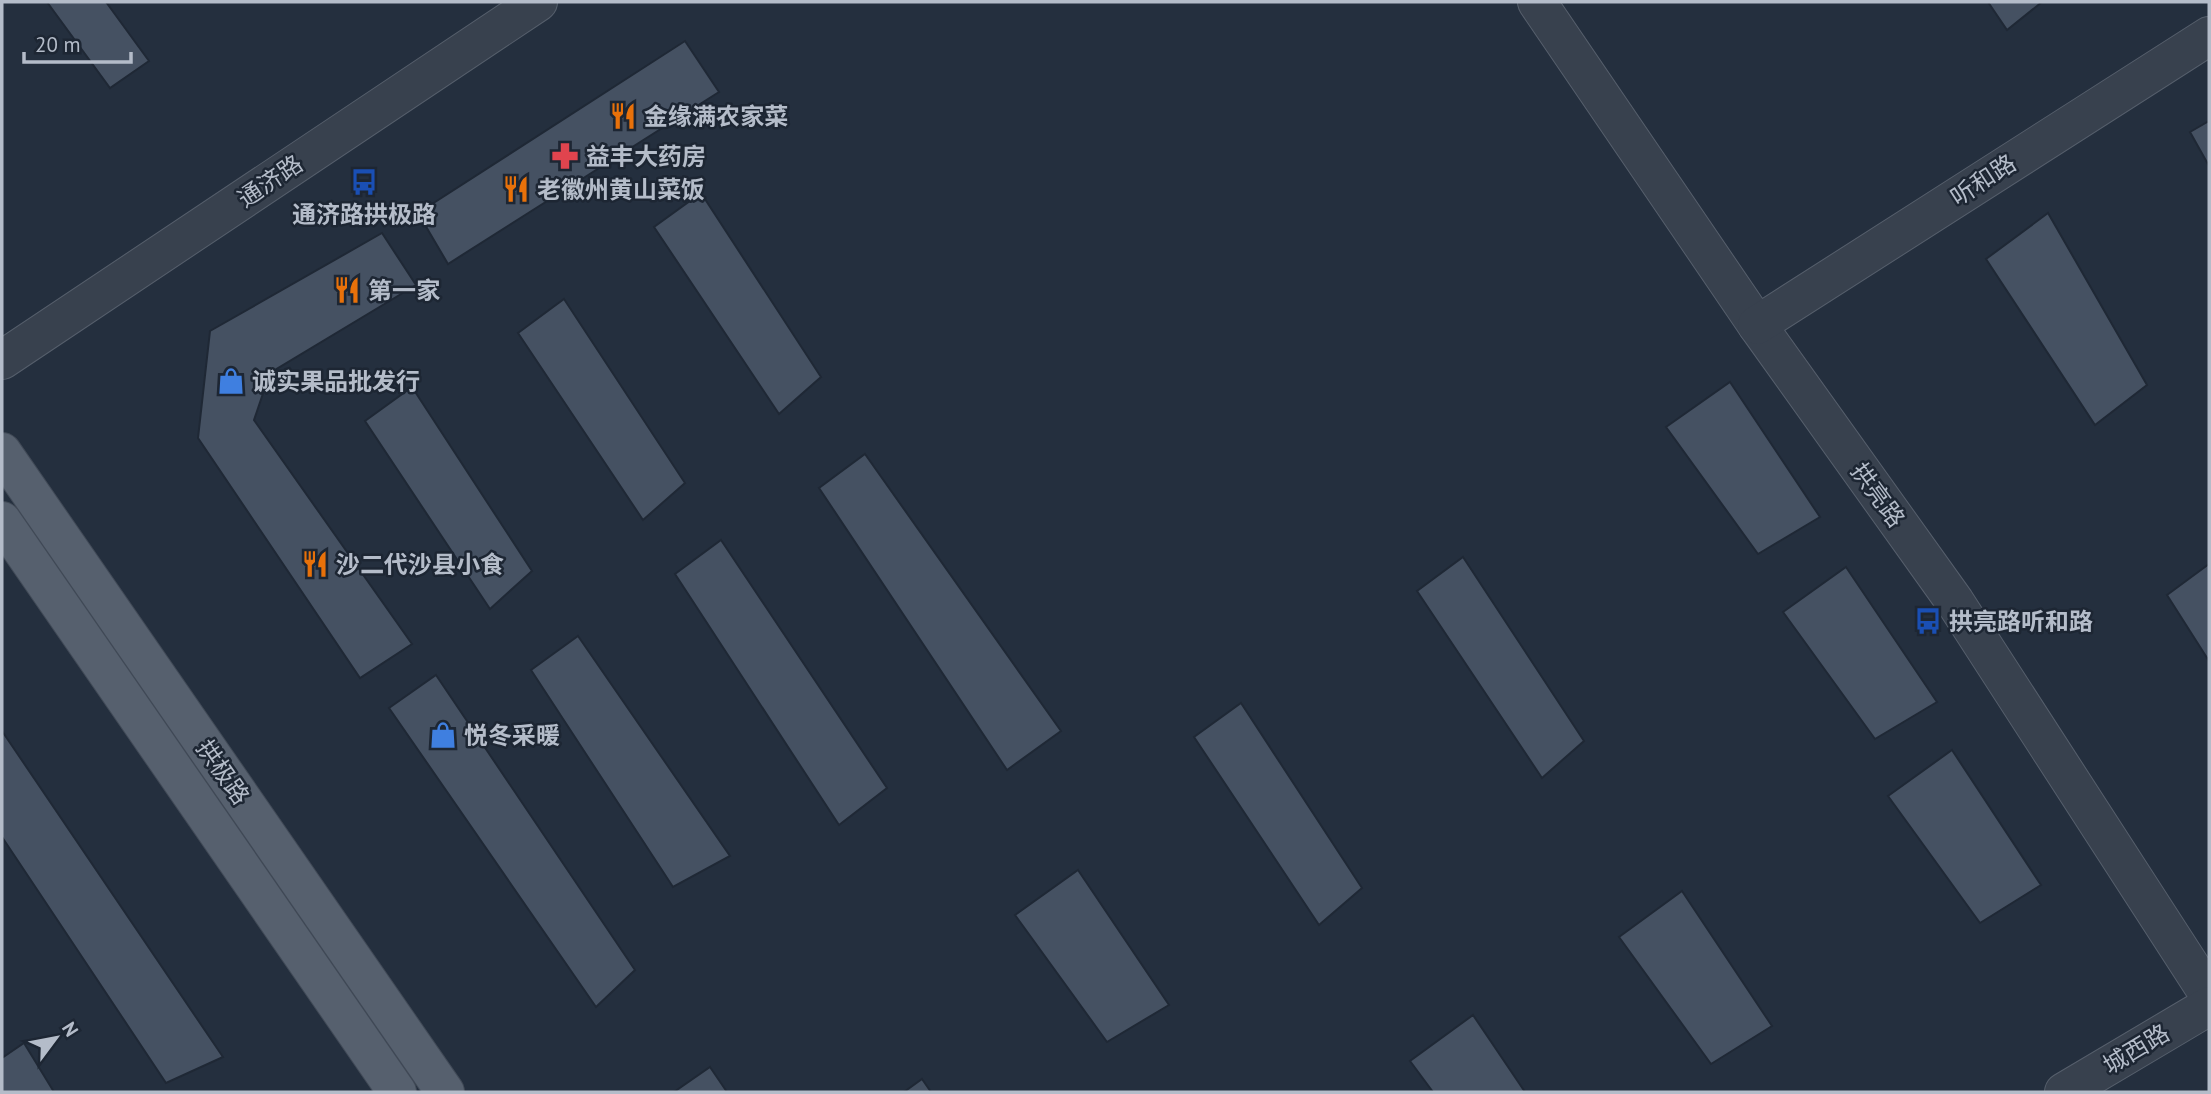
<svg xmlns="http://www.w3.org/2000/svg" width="2211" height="1094" font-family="'PT Sans','Noto Sans SC',sans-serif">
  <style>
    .building { fill: #455162; stroke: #1f2835; stroke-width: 2 }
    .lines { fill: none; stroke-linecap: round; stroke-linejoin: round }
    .minor-casing { stroke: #565f6c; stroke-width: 40 }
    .major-casing { stroke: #414a57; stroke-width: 40 }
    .minor { stroke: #38414e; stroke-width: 38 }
    .major { stroke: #56606e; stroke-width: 38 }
    .labels { text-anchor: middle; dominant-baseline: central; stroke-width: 5; stroke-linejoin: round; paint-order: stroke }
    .poi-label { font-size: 24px; font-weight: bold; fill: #b4bcc9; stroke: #1d2633; text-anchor: start }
    .street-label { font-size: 24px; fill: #b4bcc9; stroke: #1d2633 }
  </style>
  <rect width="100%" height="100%" fill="#242f3e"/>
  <!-- building -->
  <g class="building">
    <polygon points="47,2 106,2 149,61 110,88"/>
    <polygon points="1988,2 2042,2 2007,30"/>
    <polygon points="685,41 719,92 448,264 418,213"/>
    <polygon points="2209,121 2209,166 2190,132"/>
    <polygon points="701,193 821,377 779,414 654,227"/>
    <polygon points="2048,213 2147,385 2095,425 1986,259"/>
    <polygon points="382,233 416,285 270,373 254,420 412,644 360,678 198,438 210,331"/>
    <polygon points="564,299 685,483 643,520 518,333"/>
    <polygon points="1730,382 1820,517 1758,554 1666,427"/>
    <polygon points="412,387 532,571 490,609 365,421"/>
    <polygon points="865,454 1061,731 1007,770 819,488"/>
    <polygon points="721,540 887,788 839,825 675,574"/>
    <polygon points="1463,557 1584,741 1542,778 1417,591"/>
    <polygon points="2209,564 2209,661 2167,595"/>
    <polygon points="1846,567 1937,702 1875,739 1783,612"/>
    <polygon points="578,636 730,856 673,887 531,670"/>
    <polygon points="436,675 635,970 596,1007 389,708"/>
    <polygon points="1241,703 1362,888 1319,925 1194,737"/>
    <polygon points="2,731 223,1057 166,1083 2,837"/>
    <polygon points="1952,750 2041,885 1980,923 1888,796"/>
    <polygon points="1078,870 1169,1005 1107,1042 1015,915"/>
    <polygon points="1682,891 1772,1026 1711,1064 1619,937"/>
    <polygon points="1473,1015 1525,1092 1433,1092 1410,1061"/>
    <polygon points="24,1043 54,1092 2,1092 2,1058"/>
    <polygon points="710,1067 727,1092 674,1092"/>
    <polygon points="922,1079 931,1092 904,1092"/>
  </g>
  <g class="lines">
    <defs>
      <g id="minor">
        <polyline points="1537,2 1757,325 1955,602 2209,995"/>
        <polyline points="1757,325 2209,36"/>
        <polyline points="2,360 538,2"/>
        <polyline points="2064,1092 2209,1006"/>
      </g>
      <g id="major">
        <polyline points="2,452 445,1092"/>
        <polyline points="2,521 397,1092"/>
      </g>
    </defs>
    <!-- minor casing -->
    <use href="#minor" class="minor-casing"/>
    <!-- major casing -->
    <use href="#major" class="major-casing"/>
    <!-- minor -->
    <use href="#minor" class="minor"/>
    <!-- major -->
    <use href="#major" class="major"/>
  </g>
  <!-- icons -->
  <defs>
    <symbol id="restaurant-bare" viewBox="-9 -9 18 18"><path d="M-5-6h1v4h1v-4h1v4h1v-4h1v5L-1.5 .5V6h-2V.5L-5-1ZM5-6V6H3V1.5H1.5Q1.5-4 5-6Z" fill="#e8710a" stroke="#1d2633" stroke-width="2.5" paint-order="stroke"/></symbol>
    <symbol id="pharmacy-bare" viewBox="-9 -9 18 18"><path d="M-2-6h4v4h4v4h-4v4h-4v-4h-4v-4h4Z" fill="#e0444e" stroke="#1d2633" stroke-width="2.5" paint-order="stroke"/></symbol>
    <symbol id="bus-bare" viewBox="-9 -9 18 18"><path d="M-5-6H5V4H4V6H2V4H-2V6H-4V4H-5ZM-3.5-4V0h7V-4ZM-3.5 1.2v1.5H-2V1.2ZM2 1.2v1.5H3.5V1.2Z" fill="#1a4fb4" stroke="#1d2633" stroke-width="2.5" paint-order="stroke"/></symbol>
    <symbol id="shop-bare" viewBox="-9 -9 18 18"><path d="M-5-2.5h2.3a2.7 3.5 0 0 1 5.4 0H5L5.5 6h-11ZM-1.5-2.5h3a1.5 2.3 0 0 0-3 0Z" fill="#3f7fe0" stroke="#1d2633" stroke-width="2.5" paint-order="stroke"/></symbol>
  </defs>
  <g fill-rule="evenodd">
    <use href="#restaurant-bare" x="604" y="97" width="38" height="38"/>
    <use href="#pharmacy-bare" x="546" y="137" width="38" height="38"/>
    <use href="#bus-bare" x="345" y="163" width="38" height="38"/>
    <use href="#restaurant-bare" x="497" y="170" width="38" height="38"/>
    <use href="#restaurant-bare" x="328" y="271" width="38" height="38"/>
    <use href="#shop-bare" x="212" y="362" width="38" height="38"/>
    <use href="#restaurant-bare" x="296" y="545" width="38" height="38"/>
    <use href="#bus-bare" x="1909" y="602" width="38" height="38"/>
    <use href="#shop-bare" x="424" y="716" width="38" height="38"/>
  </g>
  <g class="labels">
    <!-- poi labels -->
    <g class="poi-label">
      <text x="644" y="116">金缘满农家菜</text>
      <text x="586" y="156">益丰大药房</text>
      <text x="537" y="189">老徽州黄山菜饭</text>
      <text x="364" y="214" text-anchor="middle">通济路拱极路</text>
      <text x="368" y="290">第一家</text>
      <text x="252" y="381">诚实果品批发行</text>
      <text x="336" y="564">沙二代沙县小食</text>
      <text x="1949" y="621">拱亮路听和路</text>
      <text x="464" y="735">悦冬采暖</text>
    </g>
    <!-- street labels -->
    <g class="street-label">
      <text transform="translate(1983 180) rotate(-33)">听和路</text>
      <text transform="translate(270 181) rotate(-34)">通济路</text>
      <text transform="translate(1878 495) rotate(54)">拱亮路</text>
      <text transform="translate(223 772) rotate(55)">拱极路</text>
      <text transform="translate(2136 1049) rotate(-31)">城西路</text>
    </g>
  </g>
  <!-- border -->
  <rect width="2211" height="1094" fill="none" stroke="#b4bcc9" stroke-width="7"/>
  <!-- north arrow -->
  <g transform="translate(56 1038) rotate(58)" stroke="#1d2633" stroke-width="5" paint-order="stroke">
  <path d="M0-5L12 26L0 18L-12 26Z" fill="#b4bcc9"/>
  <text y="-10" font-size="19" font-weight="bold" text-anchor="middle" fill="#b4bcc9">N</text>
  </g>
  <!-- scale -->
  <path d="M24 52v10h107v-10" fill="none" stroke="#b4bcc9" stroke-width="3.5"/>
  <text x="35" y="52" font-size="21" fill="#b4bcc9" stroke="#1d2633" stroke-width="5" paint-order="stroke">20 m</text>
</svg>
